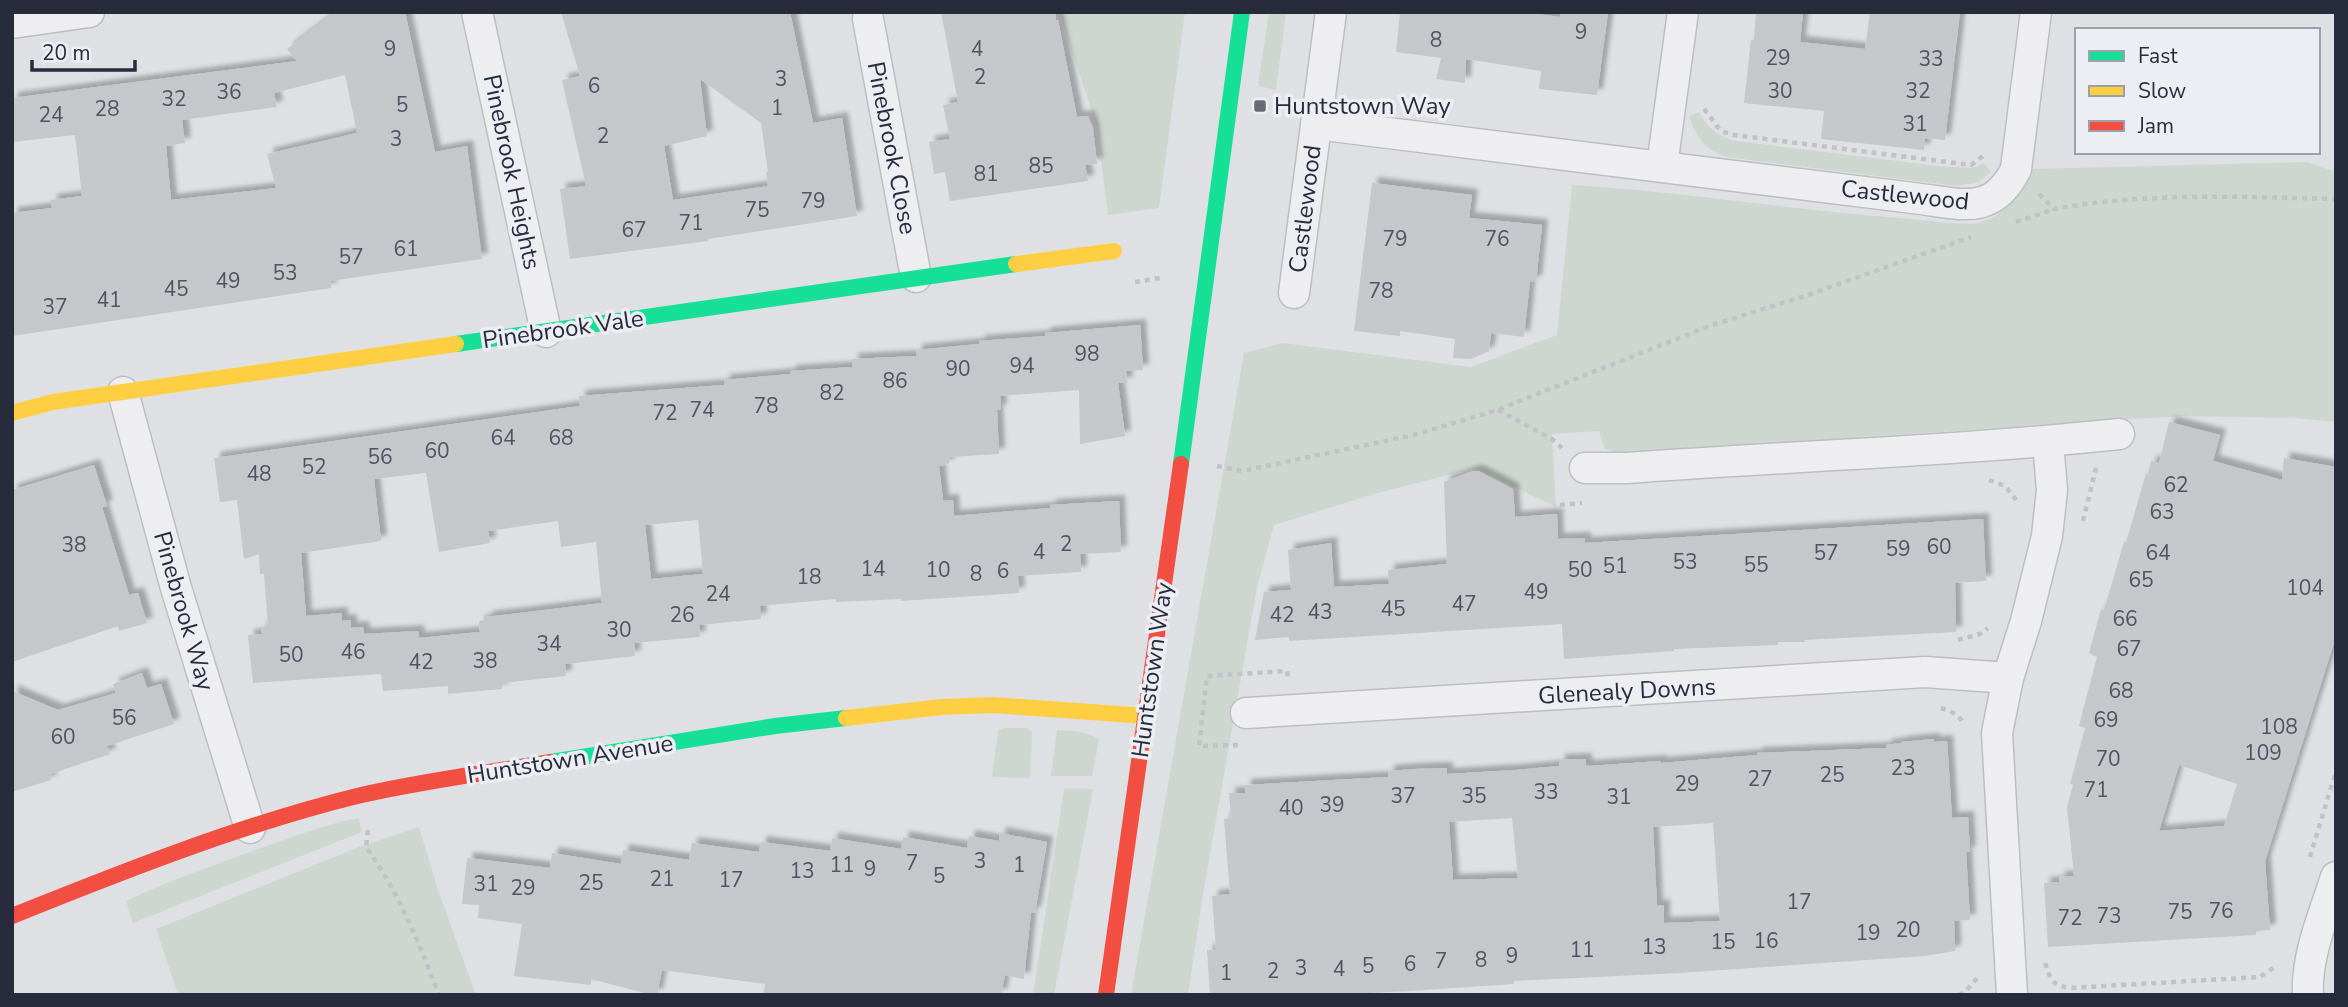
<svg xmlns="http://www.w3.org/2000/svg" width="2348" height="1007" font-family="'Nunito Sans',sans-serif">
  <style>
    .green { fill: #ced7cf }
    .building { fill: #c5c7cb; fill-rule: evenodd; filter: url(#shadow) }
    .lines { fill: none; stroke-linecap: round; stroke-linejoin: round }
    .street-casing { stroke: #bdbec2; stroke-width: 33 }
    .path { stroke: #c1c1c7; stroke-width: 4.5; stroke-dasharray: 5 5; stroke-linecap: butt }
    .street { stroke: #eeeef1; stroke-width: 30 }
    .fast { stroke: #16e098; stroke-width: 16 }
    .slow { stroke: #ffcf43; stroke-width: 16 }
    .jam { stroke: #f24e42; stroke-width: 16 }
    .poi-dot { fill: #676a77; stroke: #eceef4; stroke-width: 2.5 }
    .labels { text-anchor: middle; dominant-baseline: central; stroke-width: 7; stroke-linejoin: round; paint-order: stroke }
    .number-label { font-size: 21px; fill: #505461 }
    .poi-label { font-size: 24px; fill: #272b3c; stroke: #eceef4; text-anchor: start }
    .street-label { font-size: 24px; fill: #272b3c; stroke: #eceef4 }
  </style>
  <defs>
    <filter id="shadow"><feDropShadow dx="6" dy="-6" stdDeviation="2" flood-color="#0004"/></filter>
  </defs>
  <rect width="100%" height="100%" fill="#dfe0e4"/>
  <!-- green -->
  <g class="green">
    <polygon points="1059,12 1185,12 1159,208 1108,215 1097,127"/>
    <polygon points="1269,12 1286,12 1276,90 1258,86"/>
    <path d="M1699,112C1708,129 1718,136 1736,141L1939,166L1972,168L1984,163L1991,172L1979,182L1957,186L1726,157C1704,149 1696,137 1689,116Z"/>
    <path d="M2307,162L2336,172V422L2294,418L2183,416L1617,453L1605,449L1599,431L1552,434L1556,507L1476,468L1374,494L1274,525L1257,587L1203,894L1188,995H1131L1244,353L1283,343L1471,367L1557,335L1572,185C1681,191 1789,210 1899,218C1916,219 1965,226 1978,223C2007,215 2021,194 2033,169Z"/>
    <polygon points="1005,728 1028,728 1032,733 1030,778 992,777 998,731"/>
    <path d="M1057,730C1071,731 1087,730 1099,740L1092,776H1051Z"/>
    <polygon points="1064,789 1093,789 1054,995 1033,995"/>
    <path d="M359,818L362,832L133,923L126,901C170,880 215,865 261,848C293,837 325,824 359,818Z"/>
    <polygon points="419,827 437,887 476,995 178,995 156,929 359,847"/>
  </g>
  <!-- building -->
  <g class="building">
    <path d="M336,12H405L435,152L467,146L482,259L330,281L331,288L12,336V213L52,208L51,200L82,196L75,135L12,142V98L297,61L287,49ZM345,75L357,133L267,154L276,188L171,200L166,146L185,143L182,120L277,107L274,93Z"/>
    <path d="M561,12H790L813,123L842,118L857,216L708,239V241L570,259L560,189L586,186L562,80L580,76ZM700,79L761,123L768,172H766L768,186L673,200L664,146L707,136Z"/>
    <polygon points="941,12 1055,12 1056,20 1058,20 1077,117 1088,116 1093,128 1097,164 1085,165 1088,181 950,201 945,172 934,174 929,142 950,139 943,105 958,102"/>
    <polygon points="1400,12 1522,12 1560,17 1561,12 1608,12 1597,95 1539,89 1541,71 1466,59 1465,83 1436,79 1441,58 1396,52"/>
    <polygon points="1756,12 1803,12 1800,42 1865,49 1870,12 1960,12 1945,140 1925,138 1924,150 1821,139 1824,111 1744,103 1751,40 1754,40"/>
    <polygon points="1372,183 1472,195 1469,218 1542,225 1536,282 1530,281 1524,337 1491,333 1489,351 1471,359 1453,358 1455,339 1400,331 1400,336 1354,331"/>
    <path d="M1140,325L1143,370L1126,371L1127,383H1118L1125,436L1080,444L1079,390L1000,396L1001,410H997L999,454L950,457L949,464L939,466L943,501L953,500L954,516L1050,508V505L1119,501L1121,552L1080,554L1081,572L1018,576L1019,593L901,601V599L836,602V599L760,606L761,619L699,625L700,637L634,643L635,656L565,664L566,676L502,683V689L448,694V686L383,691L381,674L253,683L248,635L262,634L261,627L268,626L264,574H260L259,554L244,559L237,500L220,502L214,458L580,406L579,396L724,385V380L790,374V371L853,367L852,359L917,356L916,350L979,344V341L1045,336V333ZM426,473L439,552L490,543L488,531L558,521L561,547L596,542L602,603L486,617L487,620L479,621L480,632L419,638L418,631L364,634L363,627L351,628V620L342,621V613L306,616L301,553L381,541L374,479ZM698,520L703,574L651,579L645,525Z"/>
    <path d="M2169,422L2220,435L2213,461L2282,480L2284,458L2336,467V636L2265,861L2270,930L2256,931V935L2238,936L2048,947L2044,883L2059,882V877L2074,876L2067,807L2073,785L2070,784L2085,728L2079,726L2082,714L2097,657L2089,653L2101,609L2104,610L2124,542L2126,543L2146,473L2148,474L2151,461L2159,463ZM2179,765L2237,784L2224,826L2159,831Z"/>
    <polygon points="94,465 107,506 102,507 129,595 138,593 147,623 119,631 118,626 12,662 12,490"/>
    <polygon points="1473,471 1478,471 1513,489 1515,517 1557,514 1558,539 1585,538 1585,543 1983,519 1986,581 1955,583 1956,632 1804,640 1805,642 1778,642 1778,645 1674,649 1674,651 1564,659 1562,624 1289,641 1289,637 1255,640 1264,592 1291,590 1288,550 1331,543 1334,587 1389,584 1388,570 1447,564 1444,482"/>
    <polygon points="142,673 147,688 161,684 174,724 107,746 110,754 50,774 51,780 12,792 12,691 58,710 116,693 113,684"/>
    <path d="M1934,739V742L1947,741L1952,818L1968,817L1970,852H1966L1970,920L1954,921L1955,951L1925,956L1679,973L1514,981V984L1409,991L1331,995H1210L1207,950H1216L1212,896L1230,894L1224,819L1231,818L1229,793H1245V785L1388,777V771L1415,769L1447,768V774L1516,770L1559,766V760L1586,759V765L1589,766L1661,761V763L1757,755V753L1886,748V745L1901,743V742ZM1512,818L1518,878L1453,880L1449,822ZM1713,823L1720,921L1664,923V905L1657,906L1653,827Z"/>
    <polygon points="1000,833 1047,842 1035,913 1031,912 1024,979 1005,975 1001,995 763,995 765,984 662,970 657,995 652,995 591,979 591,985 514,976 522,924 478,918 479,905 462,904 467,858 550,868 552,853 621,864 623,850 689,860 692,843 759,852 761,842 830,851 832,838 901,849 903,837 967,848 969,836 999,841"/>
  </g>
  <g class="lines">
    <defs>
      <g id="street">
        <polyline points="477,12 546,332"/>
        <polyline points="868,19 916,277"/>
        <polyline points="12,23 89,12"/>
        <path d="M1316,124L1913,198C1959,203 1992,218 2016,169L2036,12"/>
        <polyline points="1662,166 1683,12"/>
        <polyline points="1294,293 1331,12"/>
        <polyline points="123,392 176,588 250,828"/>
        <path d="M1585,468H1627C1791,456 1956,451 2119,434"/>
        <polyline points="1246,713 1925,672 2008,678"/>
        <polyline points="2012,995 1997,733 2008,678 2026,621 2047,536 2052,490 2048,442"/>
        <path d="M2308,995C2306,955 2324,915 2336,877"/>
      </g>
    </defs>
    <!-- street casing -->
    <use href="#street" class="street-casing"/>
    <!-- path -->
    <g class="path">
      <polyline points="1704,109 1721,131 1734,135 1971,165 1983,156"/>
      <path d="M2039,194L2054,209C2147,192 2242,197 2336,199"/>
      <polyline points="2016,222 2054,209"/>
      <polyline points="1135,282 1160,278"/>
      <polyline points="1498,410 1552,439 1562,448"/>
      <polyline points="1217,466 1242,471 1414,435 1497,410 1712,325 1802,297 1971,237"/>
      <polyline points="1989,480 2005,486 2017,501"/>
      <polyline points="1560,505 1582,503"/>
      <polyline points="2083,521 2096,468"/>
      <polyline points="1958,640 1980,634 1988,628"/>
      <path d="M1941,708C1951,711 1960,715 1964,725"/>
      <polyline points="1238,745 1199,746 1207,676 1287,671 1288,679"/>
      <path d="M368,830L366,847C399,893 419,943 439,995"/>
      <polyline points="2310,857 2336,771"/>
      <path d="M2045,963C2051,980 2051,985 2070,988L2260,977L2276,966"/>
      <polyline points="1959,995 1965,992 1978,977"/>
    </g>
    <!-- street -->
    <use href="#street" class="street"/>
    <!-- fast -->
    <g class="fast">
      <polyline points="456,344 1016,264"/>
      <polyline points="1181,464 1242,12"/>
      <polyline points="551,762 775,726 846,718"/>
    </g>
    <!-- slow -->
    <g class="slow">
      <polyline points="1016,264 1114,251"/>
      <polyline points="12,413 53,402 456,344"/>
      <polyline points="846,718 942,707 993,705 1147,716"/>
    </g>
    <!-- jam -->
    <g class="jam">
      <path d="M12,916C124,871 240,825 357,796C421,781 486,773 551,762"/>
      <polyline points="1106,995 1181,464"/>
    </g>
  </g>
  <!-- markers -->
  <rect class="poi-dot" x="1253" y="99" width="14" height="14" rx="3.5"/>
  <g class="labels">
    <!-- number labels -->
    <g class="number-label">
      <text x="1581" y="32">9</text>
      <text x="1436" y="40">8</text>
      <text x="390" y="49">9</text>
      <text x="977" y="49">4</text>
      <text x="1778" y="58">29</text>
      <text x="1931" y="59">33</text>
      <text x="980" y="77">2</text>
      <text x="781" y="79">3</text>
      <text x="594" y="86">6</text>
      <text x="1780" y="91">30</text>
      <text x="1918" y="91">32</text>
      <text x="229" y="92">36</text>
      <text x="174" y="99">32</text>
      <text x="402" y="105">5</text>
      <text x="777" y="108">1</text>
      <text x="107" y="109">28</text>
      <text x="51" y="115">24</text>
      <text x="1915" y="124">31</text>
      <text x="603" y="136">2</text>
      <text x="396" y="139">3</text>
      <text x="1041" y="166">85</text>
      <text x="986" y="174">81</text>
      <text x="813" y="201">79</text>
      <text x="757" y="210">75</text>
      <text x="691" y="223">71</text>
      <text x="634" y="230">67</text>
      <text x="1395" y="239">79</text>
      <text x="1497" y="239">76</text>
      <text x="406" y="249">61</text>
      <text x="351" y="257">57</text>
      <text x="285" y="273">53</text>
      <text x="228" y="281">49</text>
      <text x="176" y="289">45</text>
      <text x="1381" y="291">78</text>
      <text x="109" y="300">41</text>
      <text x="55" y="307">37</text>
      <text x="1087" y="354">98</text>
      <text x="1022" y="366">94</text>
      <text x="958" y="369">90</text>
      <text x="895" y="381">86</text>
      <text x="832" y="393">82</text>
      <text x="766" y="406">78</text>
      <text x="702" y="410">74</text>
      <text x="665" y="413">72</text>
      <text x="503" y="438">64</text>
      <text x="561" y="438">68</text>
      <text x="437" y="451">60</text>
      <text x="380" y="457">56</text>
      <text x="314" y="467">52</text>
      <text x="259" y="474">48</text>
      <text x="2176" y="485">62</text>
      <text x="2162" y="512">63</text>
      <text x="1066" y="544">2</text>
      <text x="74" y="545">38</text>
      <text x="1939" y="547">60</text>
      <text x="1898" y="549">59</text>
      <text x="1039" y="552">4</text>
      <text x="1826" y="553">57</text>
      <text x="2158" y="553">64</text>
      <text x="1685" y="562">53</text>
      <text x="1756" y="565">55</text>
      <text x="1615" y="566">51</text>
      <text x="873" y="569">14</text>
      <text x="938" y="570">10</text>
      <text x="1580" y="570">50</text>
      <text x="1003" y="571">6</text>
      <text x="976" y="574">8</text>
      <text x="809" y="577">18</text>
      <text x="2141" y="580">65</text>
      <text x="2305" y="588">104</text>
      <text x="1536" y="592">49</text>
      <text x="718" y="594">24</text>
      <text x="1464" y="604">47</text>
      <text x="1393" y="609">45</text>
      <text x="1320" y="612">43</text>
      <text x="682" y="615">26</text>
      <text x="1282" y="615">42</text>
      <text x="2125" y="619">66</text>
      <text x="619" y="630">30</text>
      <text x="549" y="644">34</text>
      <text x="2129" y="649">67</text>
      <text x="353" y="652">46</text>
      <text x="291" y="655">50</text>
      <text x="485" y="661">38</text>
      <text x="421" y="662">42</text>
      <text x="2121" y="691">68</text>
      <text x="124" y="718">56</text>
      <text x="2106" y="720">69</text>
      <text x="2279" y="727">108</text>
      <text x="63" y="737">60</text>
      <text x="2263" y="753">109</text>
      <text x="2108" y="759">70</text>
      <text x="1903" y="768">23</text>
      <text x="1832" y="775">25</text>
      <text x="1760" y="779">27</text>
      <text x="1687" y="784">29</text>
      <text x="2096" y="790">71</text>
      <text x="1546" y="792">33</text>
      <text x="1403" y="796">37</text>
      <text x="1474" y="796">35</text>
      <text x="1619" y="797">31</text>
      <text x="1332" y="805">39</text>
      <text x="1291" y="808">40</text>
      <text x="980" y="861">3</text>
      <text x="912" y="863">7</text>
      <text x="842" y="865">11</text>
      <text x="1019" y="865">1</text>
      <text x="870" y="869">9</text>
      <text x="802" y="871">13</text>
      <text x="939" y="876">5</text>
      <text x="662" y="879">21</text>
      <text x="731" y="880">17</text>
      <text x="591" y="883">25</text>
      <text x="486" y="884">31</text>
      <text x="523" y="888">29</text>
      <text x="1799" y="902">17</text>
      <text x="2221" y="911">76</text>
      <text x="2180" y="912">75</text>
      <text x="2109" y="916">73</text>
      <text x="2070" y="918">72</text>
      <text x="1908" y="930">20</text>
      <text x="1868" y="933">19</text>
      <text x="1766" y="941">16</text>
      <text x="1723" y="942">15</text>
      <text x="1654" y="947">13</text>
      <text x="1582" y="950">11</text>
      <text x="1512" y="956">9</text>
      <text x="1481" y="960">8</text>
      <text x="1441" y="961">7</text>
      <text x="1410" y="964">6</text>
      <text x="1368" y="966">5</text>
      <text x="1301" y="968">3</text>
      <text x="1339" y="969">4</text>
      <text x="1273" y="971">2</text>
      <text x="1226" y="973">1</text>
    </g>
    <!-- poi labels -->
    <g class="poi-label">
      <text x="1274" y="106">Huntstown Way</text>
    </g>
    <!-- street labels -->
    <g class="street-label">
      <text transform="translate(892 148) rotate(79)">Pinebrook Close</text>
      <text transform="translate(512 172) rotate(78)">Pinebrook Heights</text>
      <text transform="translate(1905 195) rotate(6)">Castlewood</text>
      <text transform="translate(1305 209) rotate(-83)">Castlewood</text>
      <text transform="translate(563 329) rotate(-8)">Pinebrook Vale</text>
      <text transform="translate(184 611) rotate(74)">Pinebrook Way</text>
      <text transform="translate(1152 670) rotate(-82)">Huntstown Way</text>
      <text transform="translate(1627 691) rotate(-3)">Glenealy Downs</text>
      <text transform="translate(570 759) rotate(-9)">Huntstown Avenue</text>
    </g>
  </g>
  <!-- border -->
  <rect width="2348" height="1007" fill="none" stroke="#272b3c" stroke-width="28"/>
  <!-- legend -->
  <rect x="2075" y="28" width="245" height="126" fill="#eceef4" stroke="#9da0aa" stroke-width="2"/>
  <rect x="2089" y="51" width="35" height="10" fill="#16e098" stroke="#9da0aa" stroke-width="2"/>
  <text x="2138" y="63" font-size="21" fill="#272b3c">Fast</text>
  <rect x="2089" y="86" width="35" height="10" fill="#ffcf43" stroke="#9da0aa" stroke-width="2"/>
  <text x="2138" y="98" font-size="21" fill="#272b3c">Slow</text>
  <rect x="2089" y="121" width="35" height="10" fill="#f24e42" stroke="#9da0aa" stroke-width="2"/>
  <text x="2138" y="133" font-size="21" fill="#272b3c">Jam</text>
  <!-- scale -->
  <path d="M32 60v10h103v-10" fill="none" stroke="#272b3c" stroke-width="3.5"/>
  <text x="42" y="60" font-size="21" fill="#272b3c" stroke="#eceef4" stroke-width="5" paint-order="stroke">20 m</text>
</svg>
